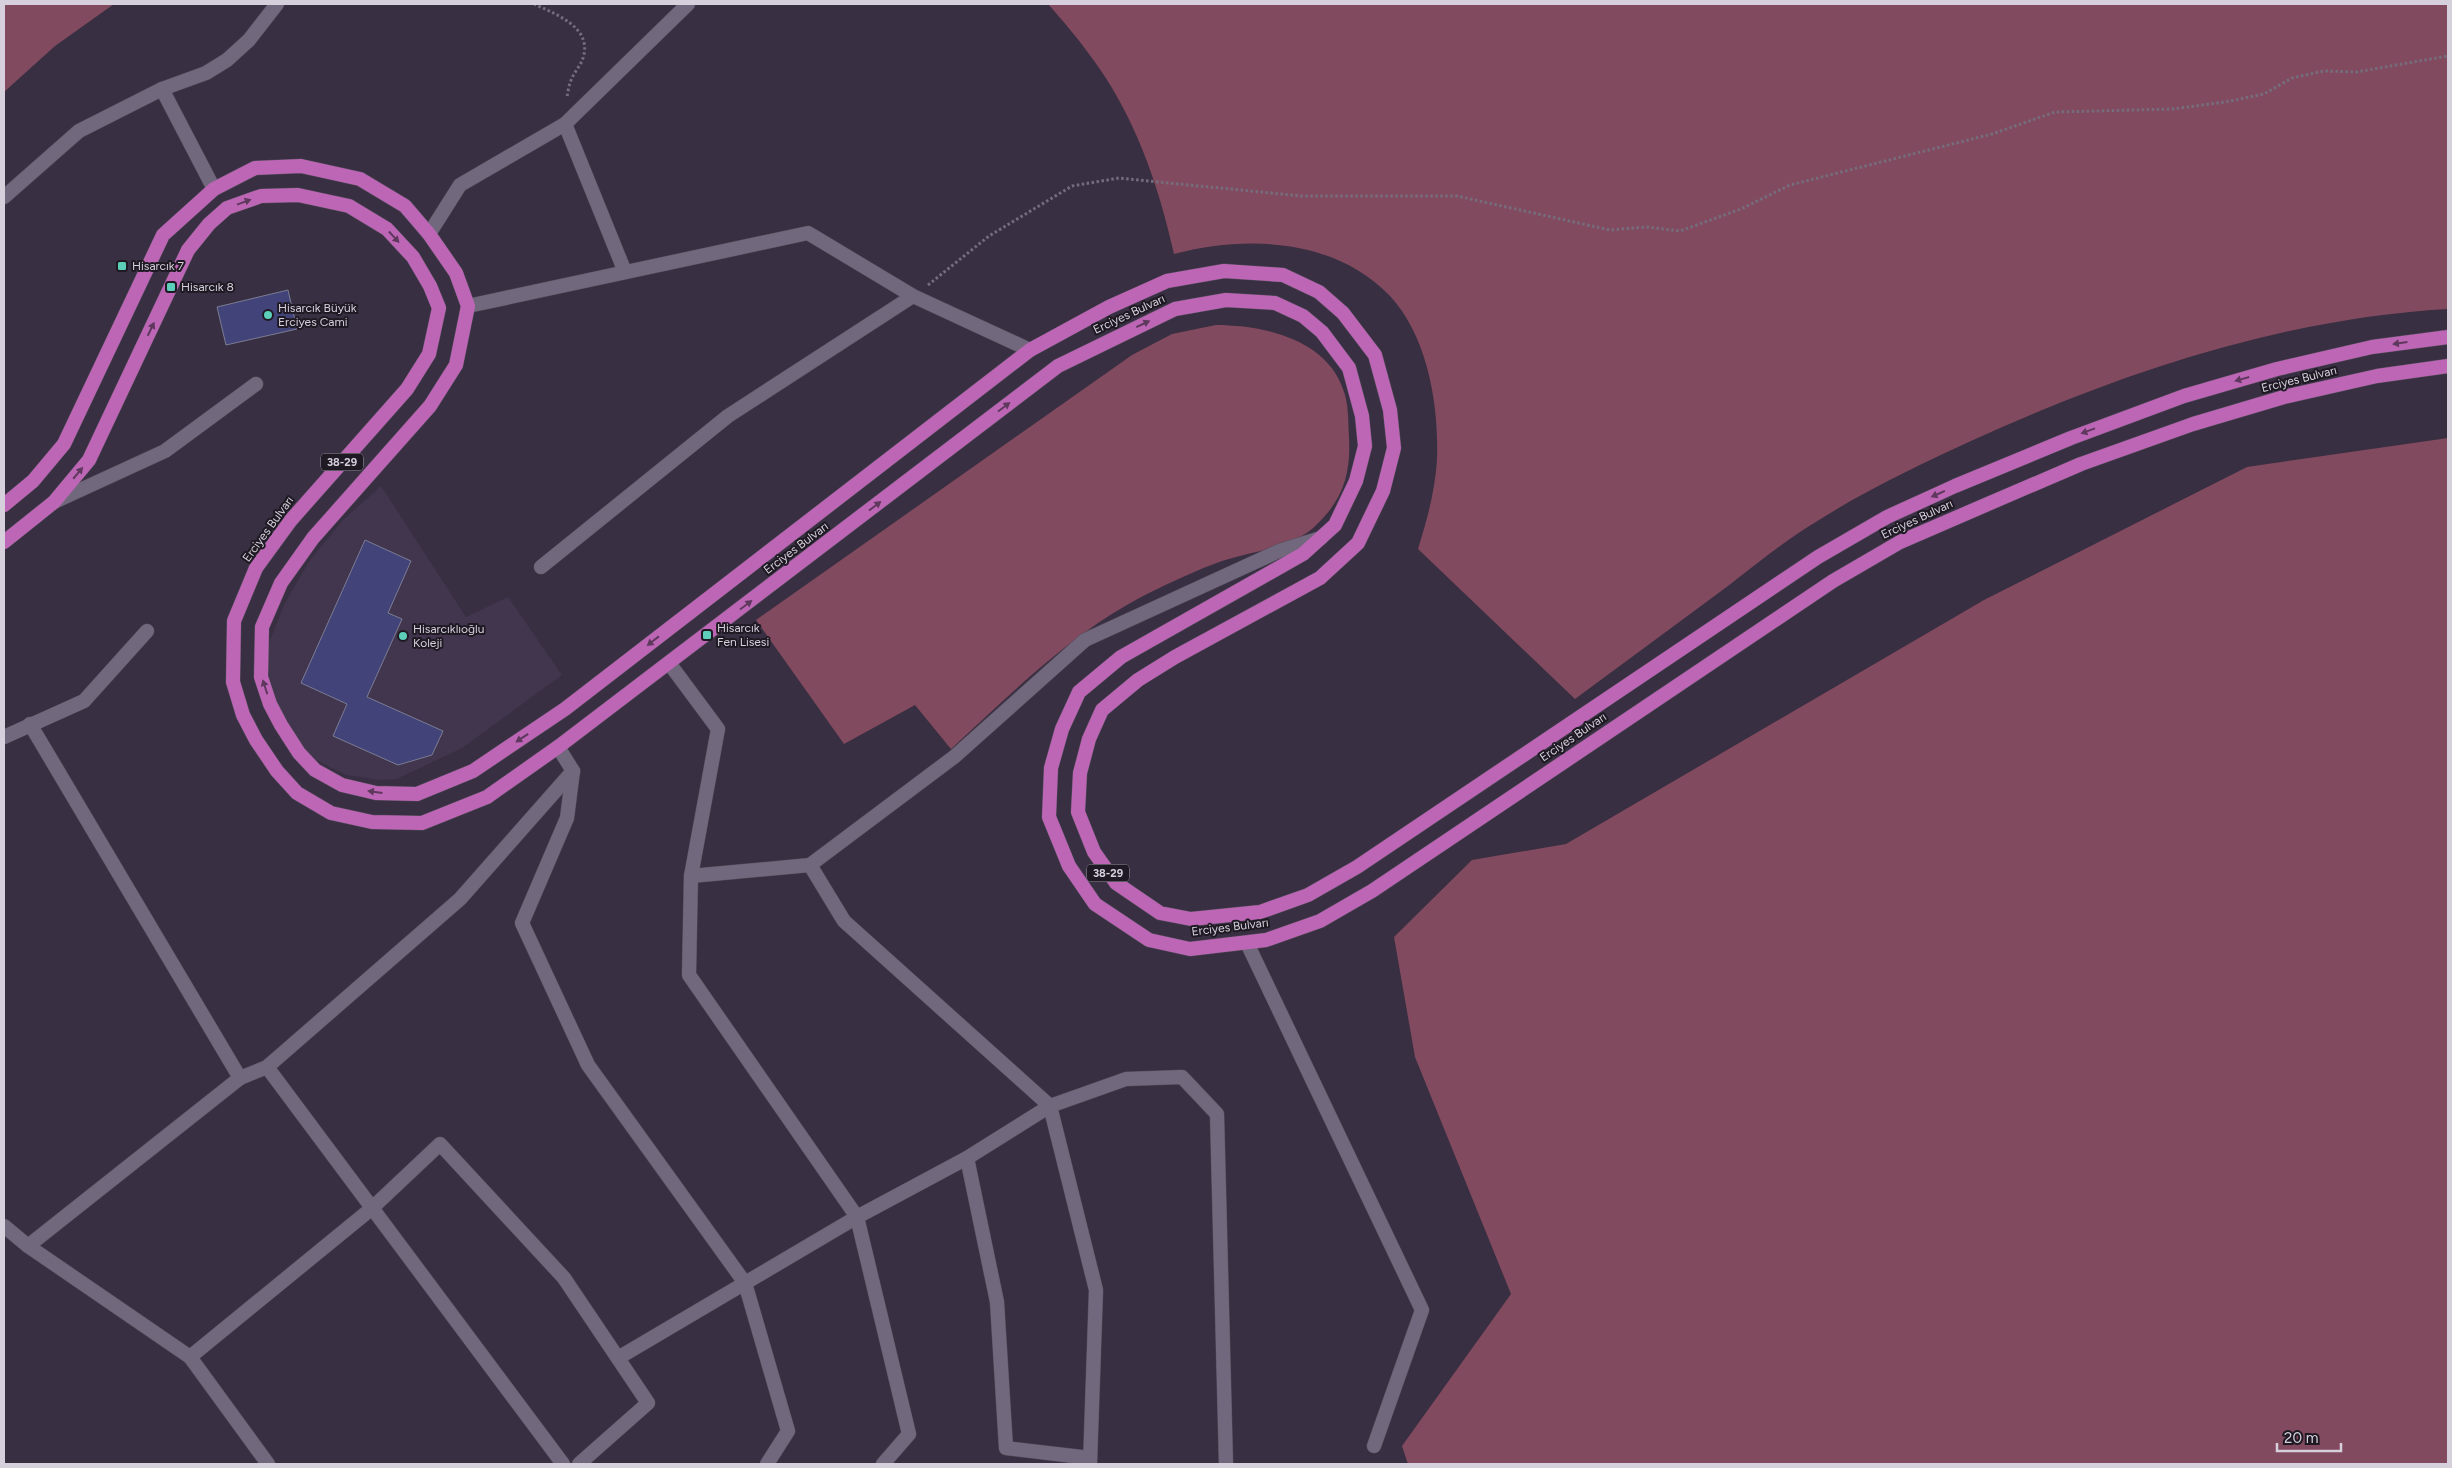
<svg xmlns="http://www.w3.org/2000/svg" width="2452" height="1468" font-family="Figtree,sans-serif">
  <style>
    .built { fill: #42354e }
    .green { fill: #824a5e }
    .building { fill: #424378; stroke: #7b7d94 }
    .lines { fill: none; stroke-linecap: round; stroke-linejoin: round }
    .minor-casing { stroke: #534b5a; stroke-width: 15 }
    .trunk-casing { stroke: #534b5a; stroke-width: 15 }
    .path { stroke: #756d7d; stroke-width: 3; stroke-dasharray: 2.5 2.5; stroke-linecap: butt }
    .minor { stroke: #72687d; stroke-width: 14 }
    .trunk { stroke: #bd66b5; stroke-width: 14 }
    .oneway { fill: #5e385d }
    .poi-dot { fill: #5cceba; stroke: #1e1922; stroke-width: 2 }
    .labels { text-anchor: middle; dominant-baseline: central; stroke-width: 4; stroke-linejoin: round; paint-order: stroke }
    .shield { fill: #1e1922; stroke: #9e99a4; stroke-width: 1 }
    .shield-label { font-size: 11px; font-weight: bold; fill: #d5d0dc }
    .poi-label { font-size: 12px; fill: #d5d0dc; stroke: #1e1922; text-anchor: start }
    .street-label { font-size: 12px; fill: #d5d0dc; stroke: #1e1922 }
  </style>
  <rect width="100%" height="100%" fill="#382f42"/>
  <!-- built -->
  <polygon class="built" points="381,486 466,617 508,597 562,675 462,748 397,779 380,780 346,775 312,758 287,732 266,677 268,645 284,605 297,582 310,560 343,520"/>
  <!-- green -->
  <g class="green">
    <polygon points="4,4 114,4 55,46 4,92"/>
    <path d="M1048,4H2448V309C2284,318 2120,373 1971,441C1919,465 1868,489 1819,520C1787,539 1758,563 1728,586C1677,624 1626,661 1575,699L1418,549C1427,520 1435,491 1437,460C1439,406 1428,337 1390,296C1334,238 1247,235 1174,254C1158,183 1134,113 1089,54C1077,37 1062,20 1048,4Z"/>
    <path d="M1216,325C1263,325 1326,339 1343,389C1349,404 1348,421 1349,437C1351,476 1342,502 1313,528C1289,549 1252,551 1222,561C1197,570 1173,581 1149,593C1073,631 1013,692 951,749L915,705L844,744L756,620L1132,355L1172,334Z"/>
    <polygon points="2448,438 2448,1464 1408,1464 1402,1446 1511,1294 1415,1057 1394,937 1472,860 1566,844 1984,600 2247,467"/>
  </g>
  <!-- building -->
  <g class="building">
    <polygon points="288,290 297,329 226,345 217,307"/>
    <polygon points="365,540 411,561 388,613 402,619 367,697 443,731 432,755 398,765 333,736 347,704 301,683"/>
  </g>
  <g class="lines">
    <defs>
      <g id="minor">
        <polyline points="162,89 214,189"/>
        <polyline points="565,124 625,272"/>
        <polyline points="4,197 79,131 162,89 206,73 227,60 249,40 277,4"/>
        <polyline points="429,234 460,185 565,124 688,4"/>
        <polyline points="468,306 808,233 913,296 1030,350"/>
        <polyline points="54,502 165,451 256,384"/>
        <polyline points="541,567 728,416 913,296"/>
        <polyline points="669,663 718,729 691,876 689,975 857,1217 909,1434 883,1464"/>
        <polyline points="30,724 240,1078"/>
        <polyline points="4,737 84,701 147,631"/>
        <polyline points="573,771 567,818 522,923 588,1065 745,1283 788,1431 767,1464"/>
        <polyline points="691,876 810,865"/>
        <polyline points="1247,943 1422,1310 1374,1446"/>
        <polyline points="267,1067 563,1464"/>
        <polyline points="967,1158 997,1302 1006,1448 1090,1458"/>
        <polyline points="4,1226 28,1246 190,1357 268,1464"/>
        <polyline points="28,1246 240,1078 267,1067 460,899 573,771 558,747"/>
        <polyline points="190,1357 371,1209 440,1144 564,1278 648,1403 579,1464"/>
        <polyline points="618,1358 857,1217 967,1158 1050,1106 1126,1079 1182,1077 1217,1114 1226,1464"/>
        <polyline points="1090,1464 1096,1290 1050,1106 844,921 810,865 954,757 1085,640 1279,551 1321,538"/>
      </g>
      <g id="trunk">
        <polyline points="4,505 33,481 64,444 163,235 214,189 255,168 301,166 360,179 405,206 429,234 456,273 468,306 456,365 430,406 313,538 281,583 262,627 261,677 270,704 281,725 299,753 315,770 342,785 376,793 417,794 473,771 565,709 1030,350 1109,307 1167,281 1224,271 1283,275 1319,292 1343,313 1375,355 1390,410 1394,448 1383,491 1358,543 1320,578 1175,657 1138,680 1102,710 1089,739 1080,773 1078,812 1094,852 1116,883 1160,913 1191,919 1260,912 1308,895 1357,867 1818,557 1887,517 1955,486 2071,438 2184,396 2277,369 2372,347 2448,337"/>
        <polyline points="4,542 54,502 89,460 188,250 209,224 227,208 261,196 298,195 349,206 387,229 413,257 430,286 439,308 429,354 407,389 291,520 256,568 234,621 233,682 243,715 256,740 277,771 297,793 331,813 372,822 422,823 487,797 558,747 1058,366 1175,309 1226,300 1275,303 1303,316 1322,332 1349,368 1362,416 1365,446 1356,481 1335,525 1303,554 1121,657 1079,692 1062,729 1051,768 1049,817 1069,866 1095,904 1149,940 1190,949 1266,940 1320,921 1372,891 1833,581 1900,542 1967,513 2081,464 2193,424 2284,397 2377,376 2448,366"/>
      </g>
    </defs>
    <!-- minor casing -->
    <use href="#minor" class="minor-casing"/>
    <!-- trunk casing -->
    <use href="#trunk" class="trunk-casing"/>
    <!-- path -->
    <g class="path">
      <path d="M534,4C555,14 593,27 583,58C581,65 575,71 572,78C569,84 568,91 567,97"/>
      <polyline points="928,285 989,236 1072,186 1119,178 1300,196 1457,196 1610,230 1646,227 1680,231 1741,209 1790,185 1992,134 2055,112 2173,109 2225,102 2264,94 2292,78 2324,71 2356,72 2448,56"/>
    </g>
    <!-- minor -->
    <use href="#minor" class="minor"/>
    <!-- trunk -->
    <use href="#trunk" class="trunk"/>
  </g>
  <!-- one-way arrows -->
  <defs><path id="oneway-solid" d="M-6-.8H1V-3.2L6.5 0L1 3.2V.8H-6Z" transform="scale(1.25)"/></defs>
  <g class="oneway">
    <use href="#oneway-solid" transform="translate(244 202) rotate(-20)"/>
    <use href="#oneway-solid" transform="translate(394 237) rotate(47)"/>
    <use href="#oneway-solid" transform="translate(1143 324) rotate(-25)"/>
    <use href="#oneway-solid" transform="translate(151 329) rotate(-64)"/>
    <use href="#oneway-solid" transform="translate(2400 343) rotate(172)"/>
    <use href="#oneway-solid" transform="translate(2242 379) rotate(164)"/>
    <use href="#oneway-solid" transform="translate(1004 407) rotate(-37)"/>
    <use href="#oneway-solid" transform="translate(2088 431) rotate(160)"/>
    <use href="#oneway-solid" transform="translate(78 473) rotate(-50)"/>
    <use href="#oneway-solid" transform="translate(1938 494) rotate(156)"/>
    <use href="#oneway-solid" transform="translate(875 506) rotate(-37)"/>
    <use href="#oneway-solid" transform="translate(746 605) rotate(-37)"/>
    <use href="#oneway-solid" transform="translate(653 641) rotate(142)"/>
    <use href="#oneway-solid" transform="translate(265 687) rotate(-108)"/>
    <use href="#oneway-solid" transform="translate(522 738) rotate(146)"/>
    <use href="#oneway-solid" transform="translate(375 792) rotate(-172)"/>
  </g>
  <!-- markers -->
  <g class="poi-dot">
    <rect x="117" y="261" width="10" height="10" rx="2.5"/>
    <rect x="166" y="282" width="10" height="10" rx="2.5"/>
    <circle cx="268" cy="315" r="5"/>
    <rect x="702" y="630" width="10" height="10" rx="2.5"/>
    <circle cx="403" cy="636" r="5"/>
  </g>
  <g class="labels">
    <!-- shield labels -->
    <g class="shield">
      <rect x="321" y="453.5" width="42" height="17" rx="4"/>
      <rect x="1087" y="864.5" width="42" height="17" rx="4"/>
    </g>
    <g class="shield-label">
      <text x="342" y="462">38-29</text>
      <text x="1108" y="873">38-29</text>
    </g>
    <!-- poi labels -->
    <g class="poi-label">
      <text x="132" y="266">Hisarcık 7</text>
      <text x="181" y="287">Hisarcık 8</text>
      <text x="278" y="308">Hisarcık Büyük<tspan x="278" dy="14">Erciyes Cami</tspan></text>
      <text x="717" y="628">Hisarcık<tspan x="717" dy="14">Fen Lisesi</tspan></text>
      <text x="413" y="629">Hisarcıklıoğlu<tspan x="413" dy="14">Koleji</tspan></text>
    </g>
    <!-- street labels -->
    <g class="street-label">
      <text transform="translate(1129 314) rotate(-25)">Erciyes Bulvarı</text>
      <text transform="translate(2299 379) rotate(-14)">Erciyes Bulvarı</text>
      <text transform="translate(1917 519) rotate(-25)">Erciyes Bulvarı</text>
      <text transform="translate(268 529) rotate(-54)">Erciyes Bulvarı</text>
      <text transform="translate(796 548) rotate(-37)">Erciyes Bulvarı</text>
      <text transform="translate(1573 737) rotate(-34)">Erciyes Bulvarı</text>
      <text transform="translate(1230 927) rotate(-7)">Erciyes Bulvarı</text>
    </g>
  </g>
  <!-- border -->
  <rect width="2452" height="1468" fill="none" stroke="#d5d0dc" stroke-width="10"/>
  <!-- scale -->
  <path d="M2277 1443v8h64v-8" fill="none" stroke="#d5d0dc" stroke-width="2.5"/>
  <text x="2284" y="1443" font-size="15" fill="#d5d0dc" stroke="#1e1922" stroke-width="4" paint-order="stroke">20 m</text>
</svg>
